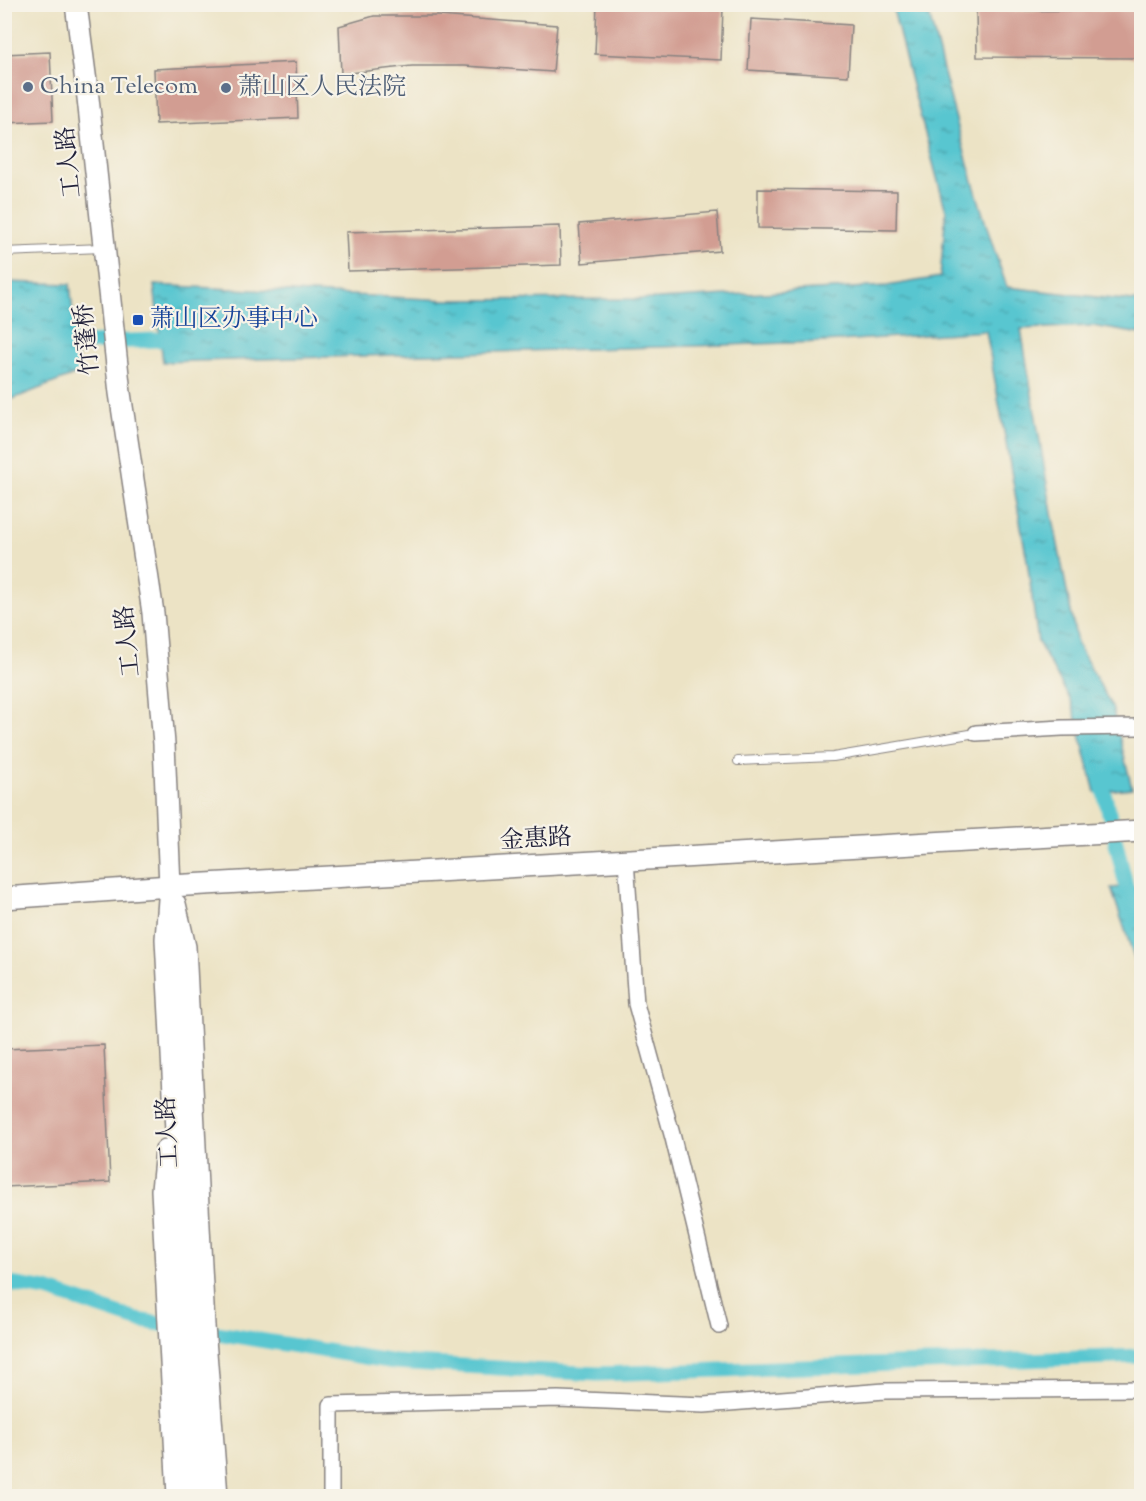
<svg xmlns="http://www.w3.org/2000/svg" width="1146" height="1501" font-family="'Sorts Mill Goudy','Noto Serif SC',serif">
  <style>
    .water { fill: url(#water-ripples); stroke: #3e7486; stroke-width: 1.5 }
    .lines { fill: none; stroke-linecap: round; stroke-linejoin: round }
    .canal { stroke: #59c6d0; stroke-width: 15 }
    .building { fill: #d29d92 }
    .service-casing { stroke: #878280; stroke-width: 10 }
    .minor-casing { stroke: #878280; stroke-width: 18 }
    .secondary-casing { stroke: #878280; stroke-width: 24 }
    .service { stroke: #fff; stroke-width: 8 }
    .minor { stroke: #fff; stroke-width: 15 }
    .secondary { stroke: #fff; stroke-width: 21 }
    .service-dot { fill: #5c6f8a; stroke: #f7f3e8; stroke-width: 2 }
    .transit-dot { fill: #1a4fb4; stroke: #f7f3e8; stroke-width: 2 }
    .labels { text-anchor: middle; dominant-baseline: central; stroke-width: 4.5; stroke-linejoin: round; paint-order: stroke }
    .service-label { font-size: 24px; fill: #4e5e75; stroke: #f7f3e8; text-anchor: start }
    .street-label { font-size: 24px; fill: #22223b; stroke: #f7f3e8 }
    .transit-label { font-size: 24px; fill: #164399; stroke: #f7f3e8; text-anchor: start }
  </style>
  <defs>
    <pattern id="water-ripples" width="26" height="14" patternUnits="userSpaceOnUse" patternTransform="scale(1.5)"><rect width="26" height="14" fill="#59c6d0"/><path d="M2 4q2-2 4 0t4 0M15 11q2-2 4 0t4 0" fill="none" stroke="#49a0aa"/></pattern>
  </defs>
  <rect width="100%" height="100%" fill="#f7f3e8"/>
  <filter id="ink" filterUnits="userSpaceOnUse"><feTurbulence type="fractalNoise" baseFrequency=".0167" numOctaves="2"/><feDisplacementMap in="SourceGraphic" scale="12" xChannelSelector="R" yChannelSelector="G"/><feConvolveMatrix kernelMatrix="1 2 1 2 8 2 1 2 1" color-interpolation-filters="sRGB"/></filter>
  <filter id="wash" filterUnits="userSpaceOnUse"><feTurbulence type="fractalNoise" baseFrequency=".008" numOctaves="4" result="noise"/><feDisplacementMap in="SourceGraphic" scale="24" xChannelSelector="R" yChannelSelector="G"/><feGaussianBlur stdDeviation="1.35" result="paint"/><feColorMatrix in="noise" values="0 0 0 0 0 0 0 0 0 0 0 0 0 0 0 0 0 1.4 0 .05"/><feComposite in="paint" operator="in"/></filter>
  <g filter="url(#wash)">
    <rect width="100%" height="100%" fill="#ece3c5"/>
    <!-- water -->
    <g class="water">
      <path d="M892,5H928L929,14C952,106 975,198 1007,287L1141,302V334L1093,326L1021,329L1053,519L1077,643L1112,707L1132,788L1095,792L1072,703L1038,642L1027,560L986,331L823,342L163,362L154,285L448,300L658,299L887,286L940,277L946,211L912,85Z"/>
      <polygon points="5,282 70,284 79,373 5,402"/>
      <polygon points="1141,886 1142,886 1141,978 1111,888"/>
    </g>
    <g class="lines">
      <!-- canal -->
      <g class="canal">
        <polyline points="58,344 181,339"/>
        <polyline points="1099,771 1131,906"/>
        <polyline points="4,1283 47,1290 137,1320 395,1362 597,1374 1142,1356"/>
      </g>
    </g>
    <g id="blocks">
      <!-- building -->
      <g class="building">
        <polygon points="597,4 644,4 723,8 721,60 595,54"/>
        <polygon points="1142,10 1142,58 977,57 976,11"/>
        <polygon points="374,16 439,16 557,25 553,72 465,66 412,66 341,74 339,26"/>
        <polygon points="751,19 851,25 848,76 748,70"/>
        <polygon points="50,52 53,121 4,123 4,54"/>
        <polygon points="296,62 298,118 156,124 154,69"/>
        <polygon points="758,189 897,191 896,230 758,228"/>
        <polygon points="717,212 720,251 582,263 579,224"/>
        <polygon points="560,226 561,265 348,271 346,232"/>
        <polygon points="104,1045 110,1182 4,1187 4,1049"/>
      </g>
    </g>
  </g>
  <g filter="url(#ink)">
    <use href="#blocks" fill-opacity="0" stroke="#878280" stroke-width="1.5"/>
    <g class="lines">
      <defs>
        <g id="service">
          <polyline points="4,252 102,248"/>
          <polyline points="738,761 833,757 976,733"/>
        </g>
        <g id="minor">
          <polyline points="976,733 1062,728 1142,727"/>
          <polyline points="626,860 636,1004 673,1138 719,1326"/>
          <polyline points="331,1496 331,1405 558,1399 704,1405 885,1391 1142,1389"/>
        </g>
        <g id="secondary">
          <polyline points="76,4 88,98 120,393 153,613 164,744 170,886 166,939 183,1266 198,1496"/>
          <polyline points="4,898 170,886 1142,831"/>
          <polyline points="175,904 185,947 204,1326 217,1496"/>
          <polyline points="166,1150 162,1190 178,1496"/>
        </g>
      </defs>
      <!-- service casing -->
      <use href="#service" class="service-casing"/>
      <!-- minor casing -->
      <use href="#minor" class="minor-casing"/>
      <!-- secondary casing -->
      <use href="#secondary" class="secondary-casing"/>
      <!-- service -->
      <use href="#service" class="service"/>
      <!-- minor -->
      <use href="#minor" class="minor"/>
      <!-- secondary -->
      <use href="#secondary" class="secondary"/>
    </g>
  </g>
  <!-- markers -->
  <g class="service-dot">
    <circle cx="28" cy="87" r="6"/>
    <circle cx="226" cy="88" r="6"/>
  </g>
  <rect class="transit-dot" x="132" y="314" width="12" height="12" rx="3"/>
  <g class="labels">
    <!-- service labels -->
    <g class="service-label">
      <text x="40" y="87">China Telecom</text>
      <text x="238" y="88">萧山区人民法院</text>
    </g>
    <!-- street labels -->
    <g class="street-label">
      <text transform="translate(70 162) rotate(-96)">工人路</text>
      <text transform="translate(88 339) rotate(-96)">竹蓬桥</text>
      <text transform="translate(129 641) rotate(-96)">工人路</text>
      <text transform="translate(536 840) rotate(-3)">金惠路</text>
      <text transform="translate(169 1132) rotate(-93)">工人路</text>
    </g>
    <!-- transit labels -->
    <g class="transit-label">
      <text x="150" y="320">萧山区办事中心</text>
    </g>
  </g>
  <!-- margin -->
  <rect width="1146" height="1501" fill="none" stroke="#f7f3e8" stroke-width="24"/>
</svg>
